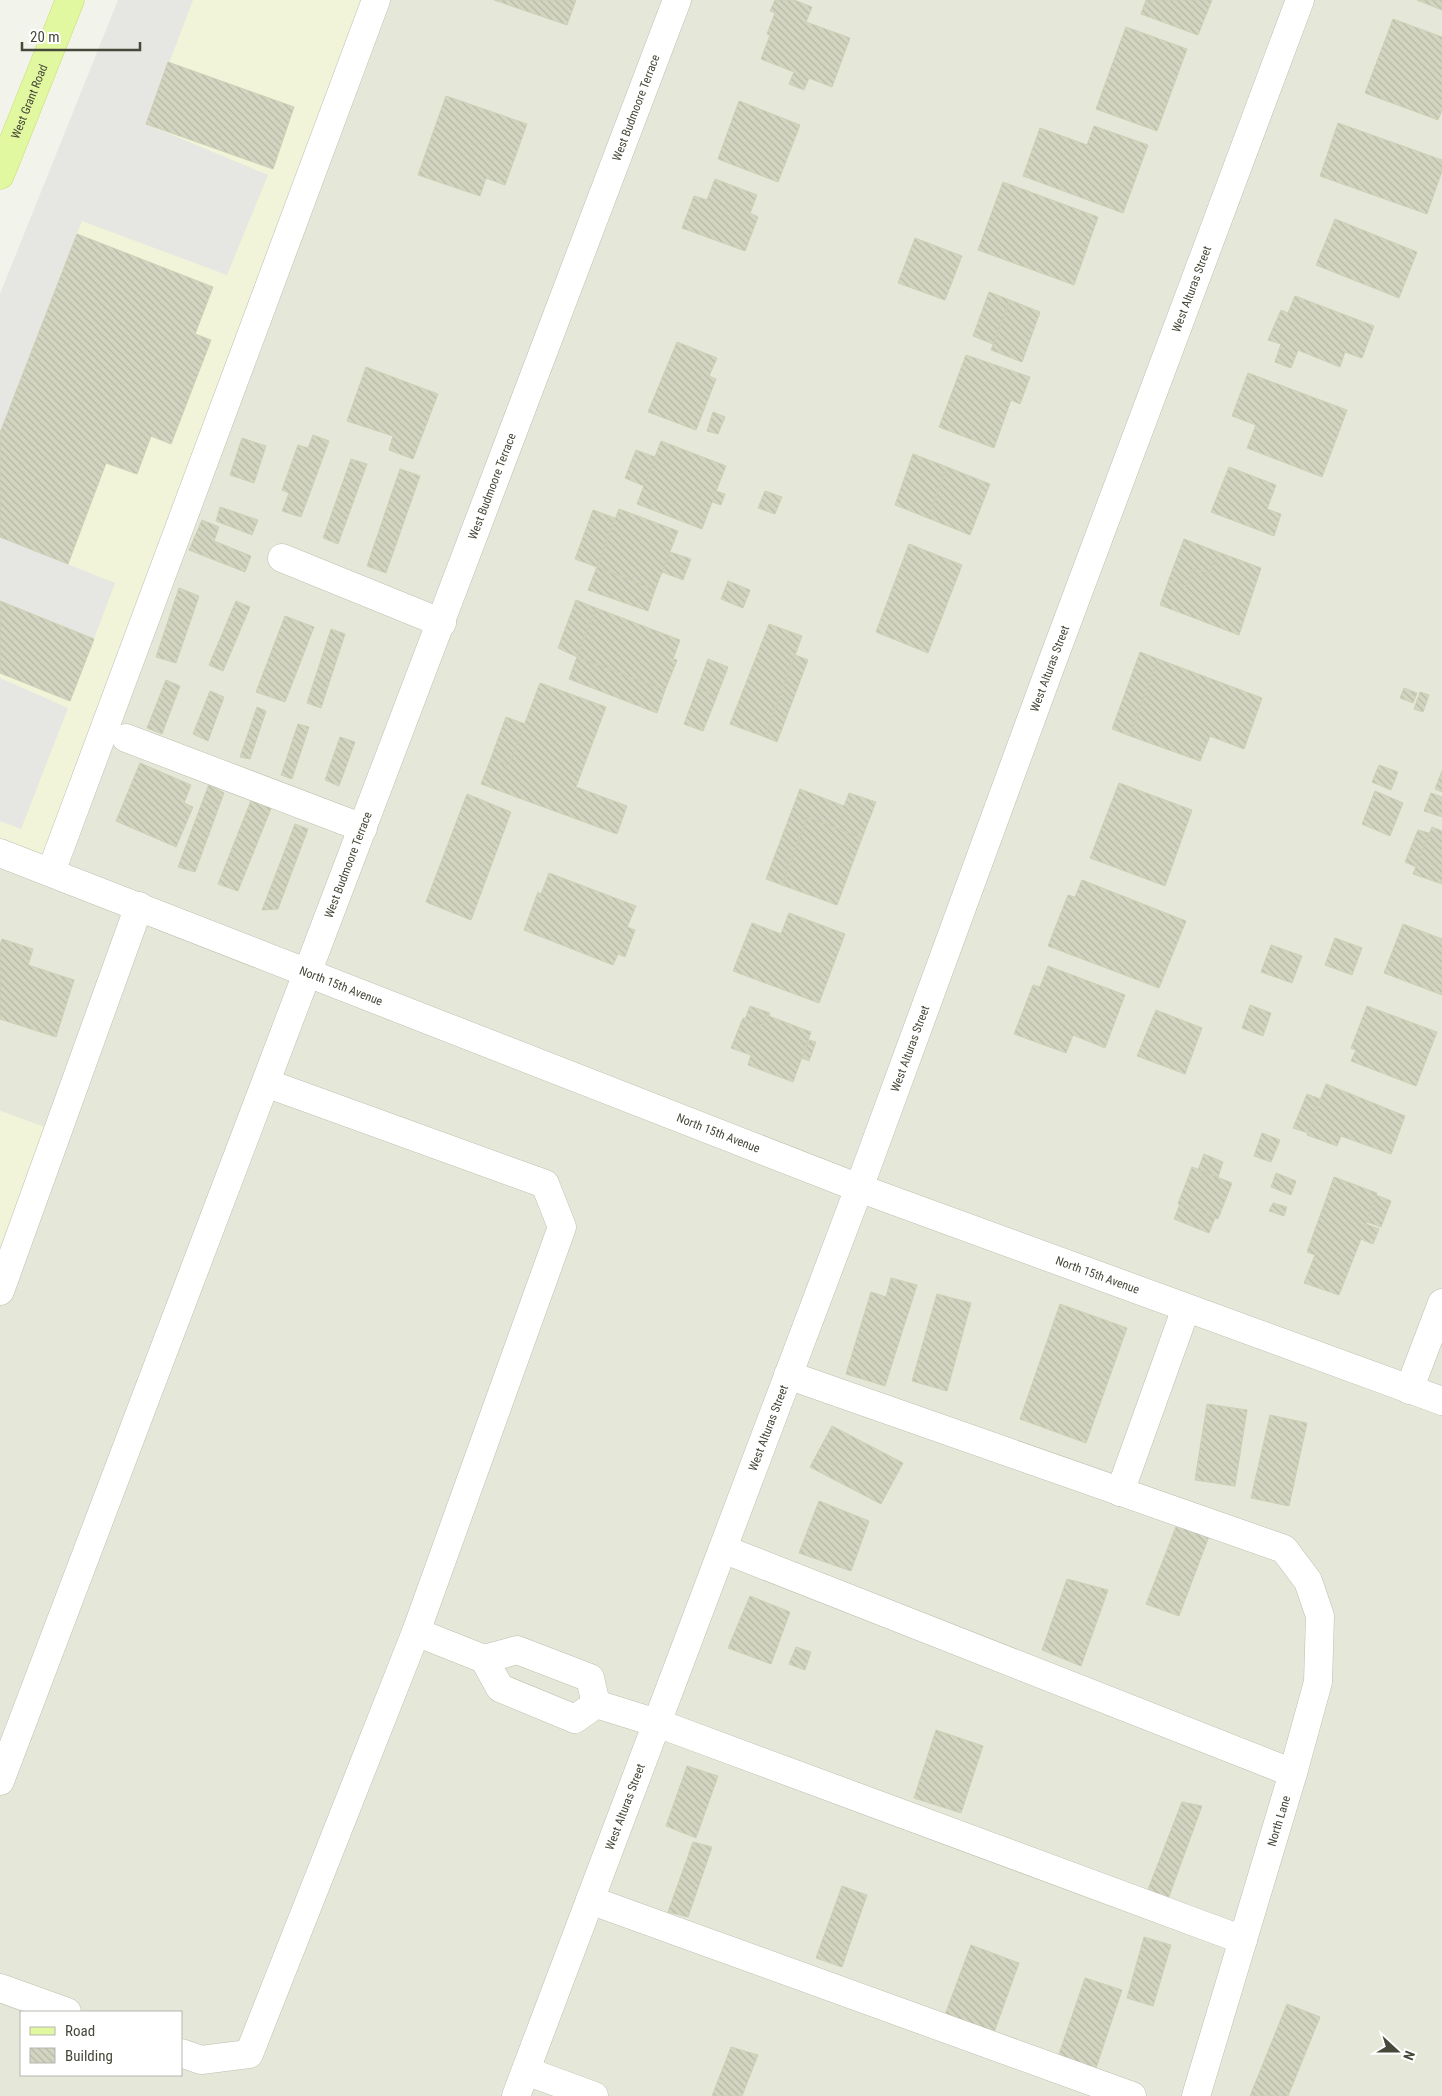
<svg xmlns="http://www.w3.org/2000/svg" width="1442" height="2096" font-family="'Roboto Condensed',sans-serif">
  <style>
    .residential { fill: #e5e8d9; fill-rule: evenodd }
    .commercial { fill: #f1f4d8 }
    .parking { fill: #e6e6e2 }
    .building { fill: url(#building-back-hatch); stroke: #ccd0b4 }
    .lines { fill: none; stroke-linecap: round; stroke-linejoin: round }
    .minor-casing { stroke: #bcc0ae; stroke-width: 29 }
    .major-casing { stroke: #c4dd70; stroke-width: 29 }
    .minor { stroke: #fff; stroke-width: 28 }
    .major { stroke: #e2f8a0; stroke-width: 28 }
    .labels { text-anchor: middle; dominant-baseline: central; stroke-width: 4.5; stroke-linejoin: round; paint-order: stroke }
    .street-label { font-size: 12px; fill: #464839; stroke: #fff }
  </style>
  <defs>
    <pattern id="building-back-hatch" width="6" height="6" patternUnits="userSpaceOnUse" patternTransform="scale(1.25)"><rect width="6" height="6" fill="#d3d5c1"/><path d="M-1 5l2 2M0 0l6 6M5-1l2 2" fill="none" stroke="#b6b8a7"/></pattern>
  </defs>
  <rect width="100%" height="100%" fill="#f2f4eb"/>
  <!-- residential -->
  <path class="residential" d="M373,0H1442V2096H0V1276L55,1131L0,1111V853ZM21,2012H181V2075H21Z"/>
  <!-- commercial -->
  <g class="commercial">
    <polygon points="122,0 373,0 41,868 0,853 0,307"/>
    <polygon points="0,1111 56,1131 0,1276"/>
  </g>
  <!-- parking -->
  <g class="parking">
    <polygon points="118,0 193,0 146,124 268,175 227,275 82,221 0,433 0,294"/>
    <polygon points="0,537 115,583 94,639 0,601"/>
    <polygon points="0,678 68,708 21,829 0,821"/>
  </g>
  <!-- building -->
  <g class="building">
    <polygon points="494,0 576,0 567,25"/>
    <polygon points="775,0 794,0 812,7 806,22 850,38 832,87 809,78 804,90 789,84 794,72 761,59 770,35 767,34 775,13 770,11"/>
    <polygon points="1146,0 1212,0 1198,35 1141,14"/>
    <polygon points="1417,0 1442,0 1442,10"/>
    <polygon points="1393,19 1442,37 1442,110 1438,120 1365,93"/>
    <polygon points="1126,27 1187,49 1157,131 1096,109"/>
    <polygon points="168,62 294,107 273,169 146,124"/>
    <polygon points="446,96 527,124 505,185 486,178 480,196 418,175"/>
    <polygon points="739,101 800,125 778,182 718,159"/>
    <polygon points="1338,123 1442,160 1442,171 1427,214 1320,176"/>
    <polygon points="1094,126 1148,145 1123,213 1023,176 1040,128 1087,145"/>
    <polygon points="715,179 757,195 750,213 758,217 745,251 682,228 694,196 707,200"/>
    <polygon points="1003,182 1098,217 1074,285 978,250"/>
    <polygon points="1335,219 1417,252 1399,298 1316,265"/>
    <polygon points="77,234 213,287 195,334 211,340 171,444 151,436 137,474 106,463 68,564 0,537 0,433"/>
    <polygon points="915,238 962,256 945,300 898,283"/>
    <polygon points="989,292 1010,300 993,344 973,336"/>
    <polygon points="1295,296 1374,326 1362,358 1345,352 1340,367 1298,350 1291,368 1275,362 1281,344 1268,340 1281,310 1288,313"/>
    <polygon points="1010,300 1040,312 1022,362 991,350"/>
    <polygon points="677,342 717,358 709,376 716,379 696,430 648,412"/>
    <polygon points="966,355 1030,377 1020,404 1011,400 994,448 939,427"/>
    <polygon points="366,367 438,394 413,459 389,450 393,436 347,421"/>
    <polygon points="1248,373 1347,410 1322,477 1247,448 1256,425 1232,416"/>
    <polygon points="713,412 725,417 718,434 707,431"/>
    <polygon points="313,435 329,441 301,517 282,511 289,493 282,490 298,445 308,448"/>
    <polygon points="242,438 266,446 254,483 230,475"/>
    <polygon points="661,441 726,466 716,491 725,494 721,505 712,502 702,529 637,504"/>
    <polygon points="636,450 655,457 644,486 625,478"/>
    <polygon points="913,454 947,467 928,518 895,505"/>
    <polygon points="351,459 367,464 338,544 323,538"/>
    <polygon points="947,467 990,484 970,535 928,518"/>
    <polygon points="1229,467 1276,485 1267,509 1281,514 1274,536 1211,512"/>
    <polygon points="400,469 420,476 386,573 367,566"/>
    <polygon points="765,491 782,497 775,514 758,508"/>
    <polygon points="220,507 258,520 252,535 216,521"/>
    <polygon points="619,509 678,531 655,590 597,567"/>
    <polygon points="593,510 615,518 597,567 575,559"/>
    <polygon points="202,520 219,527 214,541 251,556 245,572 189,550"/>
    <polygon points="1184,539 1218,552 1209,574 1193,568 1186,586 1169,579"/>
    <polygon points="909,544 962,565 928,653 876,632"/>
    <polygon points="670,552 691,559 683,580 662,572"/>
    <polygon points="1218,552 1261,568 1239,635 1160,605 1169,579 1186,586 1193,568 1209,574"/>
    <polygon points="597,567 655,590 648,611 588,590"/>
    <polygon points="728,581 750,590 743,608 721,599"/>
    <polygon points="179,588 199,596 176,663 156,657"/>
    <polygon points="576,600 596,608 577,657 558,648"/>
    <polygon points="0,601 94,639 70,701 0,673"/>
    <polygon points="236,601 250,607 223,671 209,665"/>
    <polygon points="596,608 680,640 673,659 677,660 665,690 577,657"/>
    <polygon points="285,616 314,627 285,702 256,692"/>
    <polygon points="769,624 802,636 765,737 730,724"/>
    <polygon points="331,629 345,634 321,708 307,703"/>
    <polygon points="1140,652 1158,659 1130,736 1112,729"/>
    <polygon points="795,655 808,660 777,742 765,737"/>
    <polygon points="577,657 665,690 657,713 569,679"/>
    <polygon points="708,659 728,667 717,696 697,689"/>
    <polygon points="1158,659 1262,698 1244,749 1210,736 1200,761 1130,736"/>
    <polygon points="166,680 180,686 162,734 147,728"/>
    <polygon points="540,683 606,707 576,787 627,806 617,834 481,784 491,758 509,765"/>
    <polygon points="1404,688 1417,693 1413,703 1400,698"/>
    <polygon points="697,689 717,696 703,731 684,724"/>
    <polygon points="210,691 224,697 208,741 193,734"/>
    <polygon points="1420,692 1429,695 1423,712 1414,709"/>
    <polygon points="257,707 266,711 250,759 240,757"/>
    <polygon points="506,717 525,724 509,765 491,758"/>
    <polygon points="298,724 309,727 292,779 281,775"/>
    <polygon points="340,737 355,742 339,786 325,780"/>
    <polygon points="140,763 191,785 184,803 193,807 176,847 116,821"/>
    <polygon points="1379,765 1398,772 1391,790 1372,782"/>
    <polygon points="1442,771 1442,792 1435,789"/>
    <polygon points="1119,783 1192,810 1165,886 1090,858"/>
    <polygon points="209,784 224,793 195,872 178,867"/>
    <polygon points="800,789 844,806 849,793 876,802 862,838 807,817 782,885 766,879"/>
    <polygon points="1375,791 1403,803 1390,836 1362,824"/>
    <polygon points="1431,793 1442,797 1442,817 1424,811"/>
    <polygon points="467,794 511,812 471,920 426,902"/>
    <polygon points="252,798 272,806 238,891 218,884"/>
    <polygon points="807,817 862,838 837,905 782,885"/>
    <polygon points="295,824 308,829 278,909 262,910"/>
    <polygon points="1432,827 1442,831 1442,884 1413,874"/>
    <polygon points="1418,830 1429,833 1416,867 1405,862"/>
    <polygon points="549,873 636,906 627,927 635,930 625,957 618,954 613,965 524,930 538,892 541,894"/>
    <polygon points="1082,880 1186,921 1159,988 1048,946 1068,895 1075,897"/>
    <polygon points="789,913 845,934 819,1003 733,971 752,923 781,934"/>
    <polygon points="1403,924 1442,939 1442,995 1384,973"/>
    <polygon points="1335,938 1362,948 1352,975 1325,965"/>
    <polygon points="2,939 33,949 28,965 74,980 56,1037 0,1019 0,945"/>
    <polygon points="1271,945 1302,956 1292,983 1261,972"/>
    <polygon points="1048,966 1125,995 1105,1048 1073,1035 1066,1053 1014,1034 1033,985 1040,987"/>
    <polygon points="1250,1005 1271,1013 1263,1036 1242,1028"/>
    <polygon points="750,1006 770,1013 769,1016 766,1015 762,1025 745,1019"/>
    <polygon points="1367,1006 1437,1032 1416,1086 1351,1061 1356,1050 1351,1048"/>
    <polygon points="1156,1010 1202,1028 1185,1074 1137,1056"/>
    <polygon points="766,1015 811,1032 793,1082 748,1065 751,1055 731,1048 743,1018 762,1025"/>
    <polygon points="809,1040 816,1042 809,1061 802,1058"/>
    <polygon points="1326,1084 1405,1116 1391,1154 1341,1136 1337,1146 1307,1135"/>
    <polygon points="1307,1094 1320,1099 1308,1133 1293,1128"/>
    <polygon points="1262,1133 1280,1140 1271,1162 1254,1156"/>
    <polygon points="1204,1154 1223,1162 1218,1177 1198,1170"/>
    <polygon points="1192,1167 1232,1183 1218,1219 1178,1204"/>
    <polygon points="1276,1173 1296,1181 1291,1195 1271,1187"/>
    <polygon points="1334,1177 1377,1193 1366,1224 1379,1229 1373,1244 1361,1239 1339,1295 1304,1283 1315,1255 1307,1252"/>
    <polygon points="1376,1195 1391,1201 1381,1227 1367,1222"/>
    <polygon points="1273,1203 1287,1207 1284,1216 1269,1211"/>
    <polygon points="1180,1204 1215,1218 1209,1233 1174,1219"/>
    <polygon points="891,1278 917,1285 885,1386 846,1374 871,1292 886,1297"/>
    <polygon points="937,1294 971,1303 947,1391 912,1381"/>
    <polygon points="1060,1304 1127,1328 1086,1443 1020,1419"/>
    <polygon points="1207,1404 1247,1410 1235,1486 1195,1480"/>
    <polygon points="1270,1415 1307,1423 1289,1506 1251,1498"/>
    <polygon points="832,1426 903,1463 881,1504 810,1467"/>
    <polygon points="819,1501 869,1521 851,1571 799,1553"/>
    <polygon points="1179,1519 1211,1531 1179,1616 1146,1604"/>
    <polygon points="1067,1579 1108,1590 1081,1666 1042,1650"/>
    <polygon points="750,1596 790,1612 771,1664 728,1648"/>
    <polygon points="796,1647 811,1652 805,1670 789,1664"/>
    <polygon points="936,1730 983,1746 961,1813 914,1798"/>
    <polygon points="687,1766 718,1776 696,1838 666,1826"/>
    <polygon points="1182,1802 1202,1806 1168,1899 1147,1892"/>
    <polygon points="693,1842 712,1847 688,1917 668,1912"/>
    <polygon points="842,1886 867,1895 842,1967 816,1958"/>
    <polygon points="1144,1937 1171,1945 1153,2006 1127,1998"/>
    <polygon points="971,1945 1019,1963 992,2038 943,2020"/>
    <polygon points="1085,1978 1122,1990 1094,2074 1057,2060"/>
    <polygon points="1287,2004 1320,2017 1288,2096 1250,2096"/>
    <polygon points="731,2047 758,2055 742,2096 712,2096"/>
  </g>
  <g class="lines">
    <defs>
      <g id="minor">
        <polyline points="282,558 442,623"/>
        <polyline points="126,738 363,828"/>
        <path id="s1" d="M0,853L859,1188L1442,1401"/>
        <polyline points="51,872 376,0"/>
        <polyline points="266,1083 545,1184 562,1227 416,1632"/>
        <polyline points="0,1291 139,906"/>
        <polyline points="788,1375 1284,1549 1308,1581 1320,1616 1318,1682 1293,1773 1196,2096"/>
        <polyline points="1409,1390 1442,1303"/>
        <polyline points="1120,1492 1186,1308"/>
        <polyline points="723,1549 1293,1773"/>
        <polyline points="484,1659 500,1688 575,1719 596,1704"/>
        <polyline points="596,1704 657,1723 1243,1940"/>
        <path id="s2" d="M0,1781L677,0"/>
        <polyline points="590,1900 1132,2096"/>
        <polyline points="0,1988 67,2012"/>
        <polyline points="181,2053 201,2060 249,2054 416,1632 484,1659 517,1650 590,1678 596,1704"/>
        <polyline points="526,2071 594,2096"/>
        <path id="s3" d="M516,2096L859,1188L1051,665L1300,0"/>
      </g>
      <g id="major">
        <path id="s4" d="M0,175L70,0"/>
      </g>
    </defs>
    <!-- minor casing -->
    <use href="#minor" class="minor-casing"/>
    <!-- major casing -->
    <use href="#major" class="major-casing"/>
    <!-- minor -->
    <use href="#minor" class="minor"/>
    <!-- major -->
    <use href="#major" class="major"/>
  </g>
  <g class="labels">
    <!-- street labels -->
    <g class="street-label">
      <text stroke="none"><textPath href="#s4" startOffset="79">West Grant Road</textPath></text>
      <text stroke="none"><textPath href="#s2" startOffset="1790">West Budmoore Terrace</textPath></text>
      <text stroke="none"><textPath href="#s3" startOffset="1929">West Alturas Street</textPath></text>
      <text stroke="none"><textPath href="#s2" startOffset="1385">West Budmoore Terrace</textPath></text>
      <text stroke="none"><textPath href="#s3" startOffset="1524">West Alturas Street</textPath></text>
      <text stroke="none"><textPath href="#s2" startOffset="980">West Budmoore Terrace</textPath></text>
      <text stroke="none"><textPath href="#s1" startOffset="366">North 15th Avenue</textPath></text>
      <text stroke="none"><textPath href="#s3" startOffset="1119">West Alturas Street</textPath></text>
      <text stroke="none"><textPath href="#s1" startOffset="771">North 15th Avenue</textPath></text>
      <text stroke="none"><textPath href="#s1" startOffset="1176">North 15th Avenue</textPath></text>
      <text stroke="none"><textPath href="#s3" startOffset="714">West Alturas Street</textPath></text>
      <text stroke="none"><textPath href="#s3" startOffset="309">West Alturas Street</textPath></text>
      <text transform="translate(1279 1821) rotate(-73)">North Lane</text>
    </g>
  </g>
  <!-- legend -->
  <rect x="20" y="2011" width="162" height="65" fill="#ffffff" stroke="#b5b6b0"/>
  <rect x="30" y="2027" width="25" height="8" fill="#e2f8a0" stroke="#b5b6b0"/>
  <text x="65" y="2036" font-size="15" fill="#464839">Road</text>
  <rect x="30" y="2048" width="25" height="15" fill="url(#building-back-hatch)" stroke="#b5b6b0"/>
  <text x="65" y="2061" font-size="15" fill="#464839">Building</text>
  <!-- north arrow -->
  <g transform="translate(1397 2051) rotate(111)" stroke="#ffffff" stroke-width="4" paint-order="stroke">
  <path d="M0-4L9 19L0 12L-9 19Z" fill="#464839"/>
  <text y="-8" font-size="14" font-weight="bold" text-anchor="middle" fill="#464839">N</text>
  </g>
  <!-- scale -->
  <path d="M22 42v8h118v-8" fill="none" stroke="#464839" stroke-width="2.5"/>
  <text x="30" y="42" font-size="15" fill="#464839" stroke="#ffffff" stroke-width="4" paint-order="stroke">20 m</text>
</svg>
